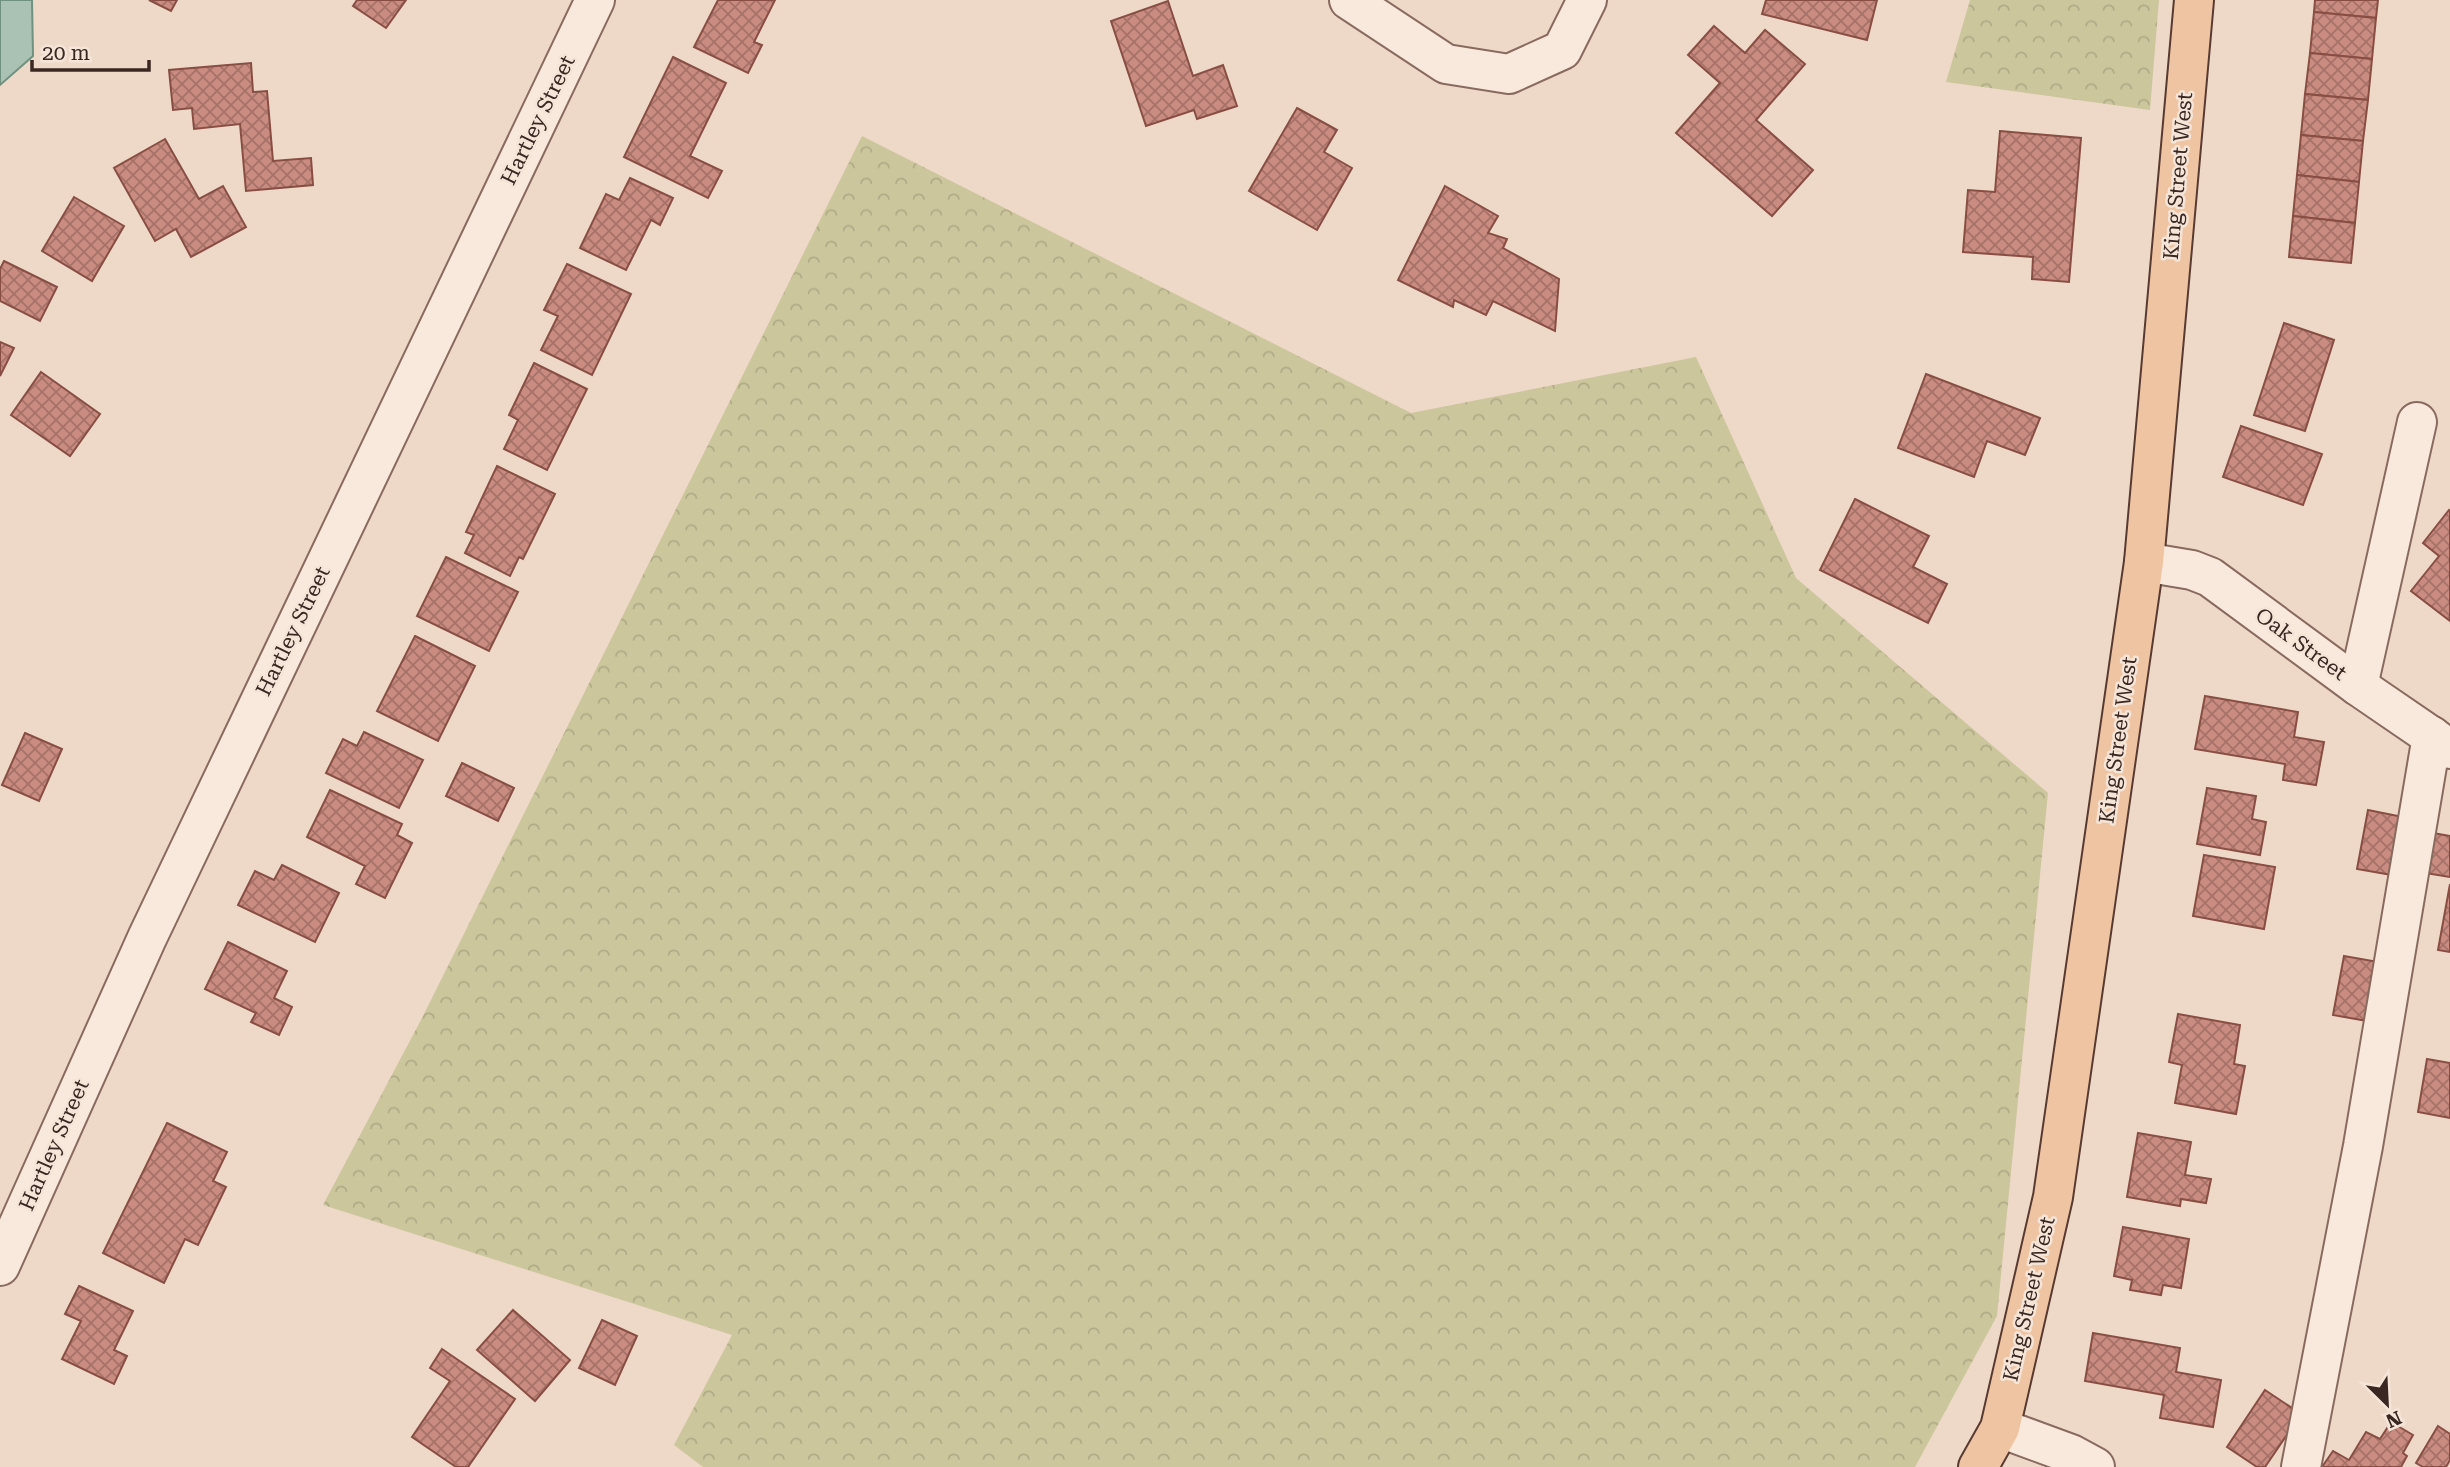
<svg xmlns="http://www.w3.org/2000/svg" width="2450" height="1467" font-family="'Roboto Serif',serif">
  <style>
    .forest { fill: url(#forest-crowns) }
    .water { fill: #a9c2b4; stroke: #709080; stroke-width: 2 }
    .building { fill: url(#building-cross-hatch); stroke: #884e44; stroke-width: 2 }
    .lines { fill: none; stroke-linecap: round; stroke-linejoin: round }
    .minor-casing { stroke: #896a5e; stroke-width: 42 }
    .major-casing { stroke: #583a31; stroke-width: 42 }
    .minor { stroke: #f8e9dc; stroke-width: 38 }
    .major { stroke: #efc4a2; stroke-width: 38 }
    .labels { text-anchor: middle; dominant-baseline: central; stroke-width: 5; stroke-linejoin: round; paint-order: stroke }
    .street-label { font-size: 21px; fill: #3a2721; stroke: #f5e5d8 }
  </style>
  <defs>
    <pattern id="forest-crowns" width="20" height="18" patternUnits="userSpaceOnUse" patternTransform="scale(1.75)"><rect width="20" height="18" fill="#ccc69c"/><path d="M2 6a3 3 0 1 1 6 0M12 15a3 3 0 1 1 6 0" fill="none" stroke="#b0aa86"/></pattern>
    <pattern id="building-cross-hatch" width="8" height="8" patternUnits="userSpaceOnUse" patternTransform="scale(1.75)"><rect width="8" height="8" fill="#ca8c80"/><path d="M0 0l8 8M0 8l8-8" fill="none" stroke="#a57268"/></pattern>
  </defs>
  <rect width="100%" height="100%" fill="#eed9c8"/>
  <!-- forest -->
  <g class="forest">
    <polygon points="1970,0 2159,0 2150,110 1946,82"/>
    <polygon points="862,136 1411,413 1696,357 1796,578 2048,793 1997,1316 1915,1467 703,1467 674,1445 732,1335 323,1205 422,1018"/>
  </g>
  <!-- water -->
  <polygon class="water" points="0,0 32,0 33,56 0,85"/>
  <!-- building -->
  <g class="building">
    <polygon points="149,0 177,0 171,11"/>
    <polygon points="357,0 406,0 386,28 353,6"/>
    <polygon points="718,0 775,0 754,42 762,45 748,73 694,47"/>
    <polygon points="1766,0 1877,0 1867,40 1762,14"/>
    <polygon points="2315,0 2378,0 2376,18 2314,12"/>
    <polygon points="1168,1 1193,76 1223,65 1237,106 1197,119 1194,110 1146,126 1111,21"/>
    <polygon points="2314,12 2376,18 2372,59 2310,53"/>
    <polygon points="1714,26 1745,53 1765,30 1805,64 1756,120 1813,170 1772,216 1676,133 1720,83 1688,55"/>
    <polygon points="2310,53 2372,59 2368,100 2305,94"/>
    <polygon points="673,57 726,83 690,156 722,171 708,198 624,157"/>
    <polygon points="251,63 253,92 267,91 273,161 311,158 313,185 246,191 240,124 194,129 192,108 173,110 169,70"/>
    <polygon points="2305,94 2368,100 2363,141 2301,135"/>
    <polygon points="1297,108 1337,130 1324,152 1352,168 1317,230 1249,191"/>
    <polygon points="2000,131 2081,138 2069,282 2032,279 2033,257 1963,252 1968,190 1995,192"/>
    <polygon points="2301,135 2363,141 2359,182 2297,175"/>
    <polygon points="165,139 199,199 223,186 246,227 191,257 176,229 155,241 114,168"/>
    <polygon points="2297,175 2359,182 2355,223 2293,216"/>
    <polygon points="630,178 673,198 660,225 651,220 626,270 580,248 606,194 619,200"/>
    <polygon points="1445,186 1498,216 1488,233 1507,239 1503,248 1559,279 1555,331 1493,301 1486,315 1454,300 1453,307 1398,280"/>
    <polygon points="74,197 124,226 92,281 42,251"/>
    <polygon points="2293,216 2355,223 2351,263 2289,257"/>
    <polygon points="4,261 57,287 40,321 0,301 0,269"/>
    <polygon points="567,264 631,294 592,375 541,350 558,316 544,310"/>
    <polygon points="2284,323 2334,340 2305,431 2254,415"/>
    <polygon points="0,342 14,348 0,376"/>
    <polygon points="534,363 587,389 547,470 504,449 518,420 509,415"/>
    <polygon points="41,372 100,414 70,456 11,415"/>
    <polygon points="1926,374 2040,418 2025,455 1987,441 1974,477 1898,448"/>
    <polygon points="2241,426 2322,454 2303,505 2223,477"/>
    <polygon points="497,466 555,494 523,559 519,557 510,576 465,553 474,535 466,532"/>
    <polygon points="1855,499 1929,536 1913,567 1947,584 1928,623 1820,570"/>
    <polygon points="2449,510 2450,511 2450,621 2411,591 2439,556 2423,543"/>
    <polygon points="446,557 518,592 489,651 417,616"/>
    <polygon points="415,636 475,666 438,741 377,711"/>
    <polygon points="2205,696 2298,712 2294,737 2324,742 2316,785 2283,780 2285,764 2195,749"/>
    <polygon points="364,732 423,760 399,808 326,773 343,739 357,746"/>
    <polygon points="25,733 62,749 39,801 2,785"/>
    <polygon points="462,763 514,788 498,821 446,796"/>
    <polygon points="2207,788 2256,796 2252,819 2266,822 2260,855 2197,844"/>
    <polygon points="330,790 402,824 397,835 412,843 385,898 356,884 365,866 307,837"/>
    <polygon points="2368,810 2403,817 2392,875 2357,869"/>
    <polygon points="2433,833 2450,836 2450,877 2425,873"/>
    <polygon points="2204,855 2275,867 2264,929 2193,916"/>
    <polygon points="282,865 339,893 315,942 238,905 255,871 274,880"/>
    <polygon points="2450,884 2450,952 2438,950"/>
    <polygon points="228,942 287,971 274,998 292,1007 279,1035 251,1022 256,1013 205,989"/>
    <polygon points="2344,956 2384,963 2373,1022 2333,1015"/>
    <polygon points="2178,1014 2240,1025 2234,1064 2245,1066 2236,1114 2175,1103 2182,1065 2169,1062"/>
    <polygon points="2427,1059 2450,1063 2450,1118 2418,1112"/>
    <polygon points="167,1123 227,1152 213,1181 226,1187 198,1245 185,1239 164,1283 103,1253"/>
    <polygon points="2138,1133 2191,1142 2185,1175 2211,1179 2206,1203 2181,1199 2180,1206 2127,1197"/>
    <polygon points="2123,1227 2189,1239 2181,1288 2163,1285 2161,1295 2130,1290 2132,1280 2114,1276"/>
    <polygon points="79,1286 133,1311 114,1350 127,1356 114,1384 62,1359 81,1321 65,1314"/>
    <polygon points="513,1310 570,1360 535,1401 477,1350"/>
    <polygon points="602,1320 637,1336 615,1385 579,1368"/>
    <polygon points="2093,1333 2180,1348 2176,1372 2221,1380 2213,1427 2160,1418 2164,1395 2085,1381"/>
    <polygon points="442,1349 515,1399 468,1467 456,1467 412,1437 450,1381 430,1368"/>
    <polygon points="2265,1390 2301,1414 2265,1467 2257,1467 2227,1447"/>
    <polygon points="2391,1422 2413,1435 2403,1453 2407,1456 2401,1467 2322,1467 2333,1451 2349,1460 2366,1432 2380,1439"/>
    <polygon points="2438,1426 2450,1434 2450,1460 2446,1467 2423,1467 2416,1463"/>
  </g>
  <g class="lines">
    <defs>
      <g id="minor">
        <polyline points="1349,0 1446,64 1509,74 1562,50 1587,0"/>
        <polyline points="2144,562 2192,570 2210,577 2358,686 2450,749"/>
        <polyline points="2358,686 2417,422"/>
        <polyline points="0,1266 147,938 595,0"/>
        <polyline points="2000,1428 2071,1454 2095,1467"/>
        <polyline points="2301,1467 2363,1146 2432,736"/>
      </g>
      <polyline id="major" points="1978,1467 2000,1428 2053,1197 2144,562 2194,0"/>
    </defs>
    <!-- minor casing -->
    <use href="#minor" class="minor-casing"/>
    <!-- major casing -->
    <use href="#major" class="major-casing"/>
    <!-- minor -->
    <use href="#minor" class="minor"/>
    <!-- major -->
    <use href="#major" class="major"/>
  </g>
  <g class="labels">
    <!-- street labels -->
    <g class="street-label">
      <text transform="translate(538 120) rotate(-64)">Hartley Street</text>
      <text transform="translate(2178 176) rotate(-85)">King Street West</text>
      <text transform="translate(293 631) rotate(-64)">Hartley Street</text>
      <text transform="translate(2301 644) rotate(36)">Oak Street</text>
      <text transform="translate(2118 740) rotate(-82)">King Street West</text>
      <text transform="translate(54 1145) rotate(-66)">Hartley Street</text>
      <text transform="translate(2029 1299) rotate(-77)">King Street West</text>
    </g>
  </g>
  <!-- north arrow -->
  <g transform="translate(2387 1404) rotate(156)" stroke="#f5e5d8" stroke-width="5" paint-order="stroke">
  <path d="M0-5L12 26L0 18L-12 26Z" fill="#3a2721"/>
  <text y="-10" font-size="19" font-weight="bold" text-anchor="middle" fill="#3a2721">N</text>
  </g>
  <!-- scale -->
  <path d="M32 60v10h117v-10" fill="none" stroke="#3a2721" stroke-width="3.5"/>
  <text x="42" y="60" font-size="21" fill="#3a2721" stroke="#f5e5d8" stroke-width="5" paint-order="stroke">20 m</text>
</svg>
